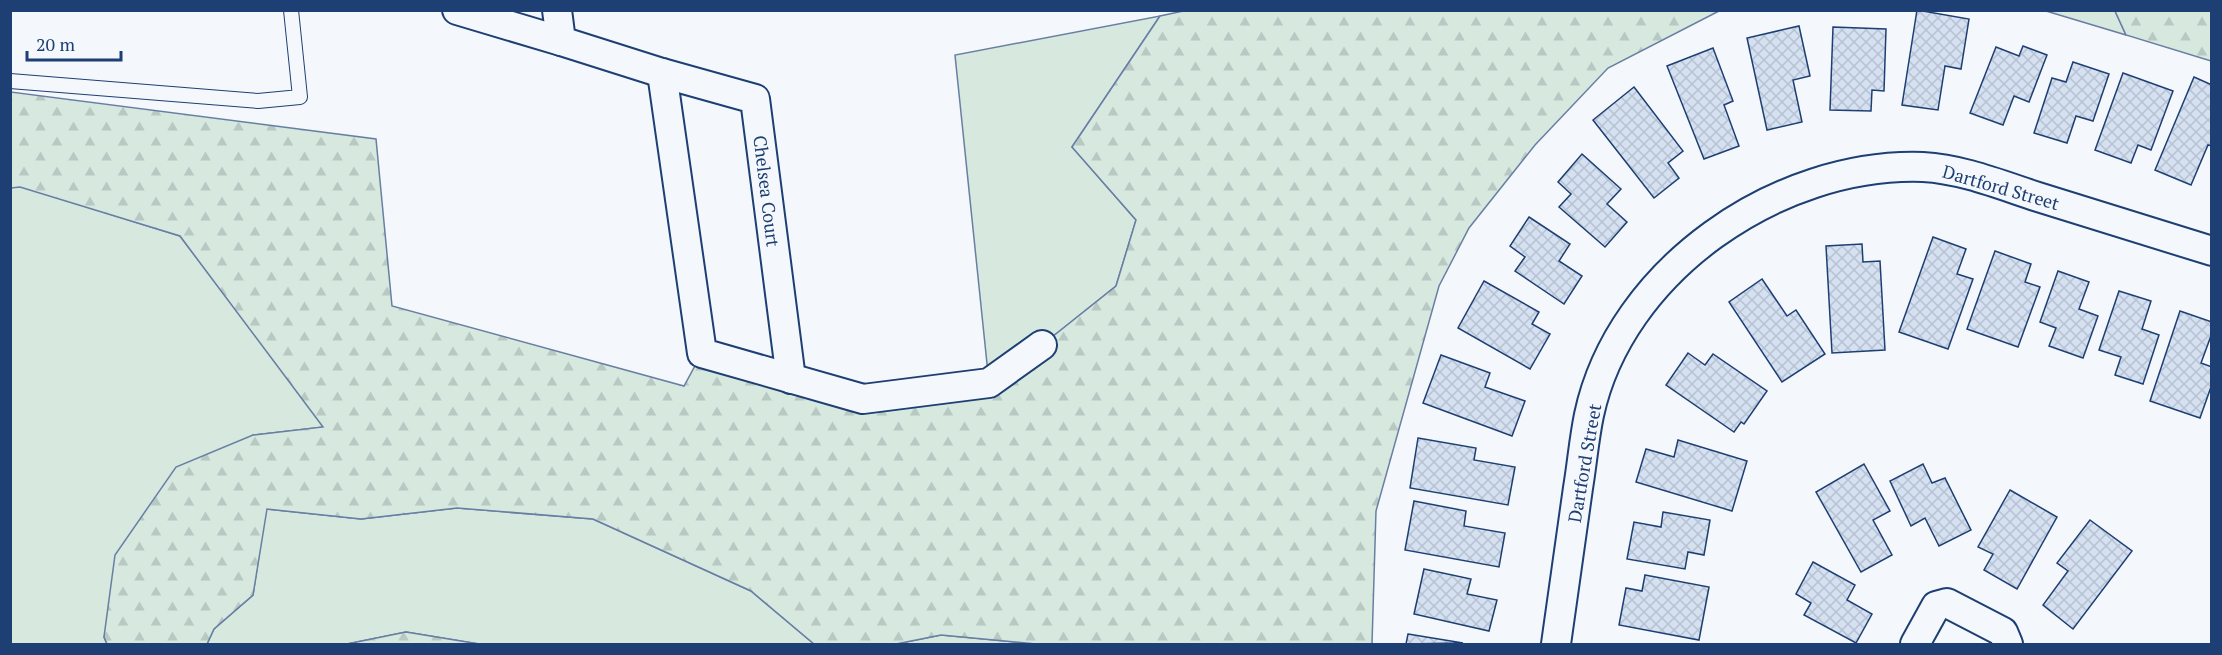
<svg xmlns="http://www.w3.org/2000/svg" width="2222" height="655" font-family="'PT Serif',serif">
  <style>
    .green { fill: #d7e8df; stroke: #687fa3; stroke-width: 1.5 }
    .forest { fill: url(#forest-firs); stroke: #687fa3; stroke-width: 1.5 }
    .building { fill: url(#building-cross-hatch); stroke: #1d3f73; stroke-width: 1.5 }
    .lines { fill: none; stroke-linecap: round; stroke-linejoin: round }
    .lane-casing { stroke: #1d3f73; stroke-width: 16 }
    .street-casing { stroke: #1d3f73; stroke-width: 32 }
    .lane { stroke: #f4f7fb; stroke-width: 14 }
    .street { stroke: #f4f7fb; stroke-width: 28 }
    .labels { text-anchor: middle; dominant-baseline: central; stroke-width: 4.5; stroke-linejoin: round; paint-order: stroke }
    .street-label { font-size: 18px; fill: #1d3f73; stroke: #f4f7fb }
  </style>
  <defs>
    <pattern id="forest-firs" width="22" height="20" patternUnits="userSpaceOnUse" patternTransform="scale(1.5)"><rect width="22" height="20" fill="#d7e8df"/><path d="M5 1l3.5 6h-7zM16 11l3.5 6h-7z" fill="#b8c8c3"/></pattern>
    <pattern id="building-cross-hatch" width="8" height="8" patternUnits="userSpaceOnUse" patternTransform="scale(1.5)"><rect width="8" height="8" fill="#d5e0f0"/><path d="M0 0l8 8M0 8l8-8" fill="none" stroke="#b6c1d1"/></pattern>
  </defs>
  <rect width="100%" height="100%" fill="#f4f7fb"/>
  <!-- green -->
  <g class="green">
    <polygon points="2046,11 2115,11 2126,35"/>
    <polygon points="1160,16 1072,147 1136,220 1116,286 1042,345 989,383 955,55"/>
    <polygon points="20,186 180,236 324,427 253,435 104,637 107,644 11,644 10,188"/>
    <polygon points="457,508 593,519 751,591 814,644 479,644 406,632 347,644 207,644 214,629 253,595 266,509 361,519"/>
    <polygon points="941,635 1036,644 896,644"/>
  </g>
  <!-- forest -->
  <g class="forest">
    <polygon points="1188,10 1719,11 1608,68 1535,145 1469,228 1439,286 1376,511 1372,644 1036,644 941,635 896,644 814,644 751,591 593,519 457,508 361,519 267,509 253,595 214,629 207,644 107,644 104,637 115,555 176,467 253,435 323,427 180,236 20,187 11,188 11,92 376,139 392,306 684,386 702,353 863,399 989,383 1042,345 1116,286 1136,220 1072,147 1160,16"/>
    <polygon points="2115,11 2211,11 2211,61 2126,35"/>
    <polygon points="406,632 479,644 347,644"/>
  </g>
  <!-- building -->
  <g class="building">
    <polygon points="1917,10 1969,19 1961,69 1945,66 1938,110 1902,105"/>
    <polygon points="1799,26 1810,76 1793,80 1802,122 1767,130 1747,38"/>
    <polygon points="1833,27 1886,29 1884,91 1872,90 1871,111 1830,110"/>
    <polygon points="2023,46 2047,55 2029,102 2014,96 2003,125 1970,113 1996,47 2019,56"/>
    <polygon points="1713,48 1733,101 1724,105 1739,146 1704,159 1667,66"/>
    <polygon points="2073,62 2109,74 2093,121 2076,116 2067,143 2034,133 2052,78 2066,82"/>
    <polygon points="2123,73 2173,91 2151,150 2138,145 2131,163 2095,150"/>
    <polygon points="2194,77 2212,85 2212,146 2208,145 2191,185 2155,170"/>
    <polygon points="1634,87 1683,151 1668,163 1679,178 1654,198 1593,120"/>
    <polygon points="1582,154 1621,189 1607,204 1627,222 1605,247 1559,207 1571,194 1558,182"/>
    <polygon points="1529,217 1570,244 1559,261 1582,276 1564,304 1515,271 1525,257 1510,246"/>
    <polygon points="1933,237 1966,249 1957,274 1973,279 1948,349 1899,332"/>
    <polygon points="1862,244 1863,262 1880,261 1885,350 1832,353 1826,246"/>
    <polygon points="1995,251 2031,264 2025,282 2040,287 2018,347 1967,329"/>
    <polygon points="2058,271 2089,282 2079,309 2098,316 2083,358 2049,346 2056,328 2040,322"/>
    <polygon points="1762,279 1787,316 1796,310 1825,354 1782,382 1729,302"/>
    <polygon points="1484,281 1539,312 1532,324 1550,334 1530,369 1458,328"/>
    <polygon points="2119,291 2151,301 2142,329 2159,335 2143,384 2115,375 2121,357 2099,350"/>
    <polygon points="2180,311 2212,322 2212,333 2201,363 2212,367 2212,384 2200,418 2150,401"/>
    <polygon points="1688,353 1705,365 1713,354 1767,391 1744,424 1741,422 1734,432 1666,385"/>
    <polygon points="1441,355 1490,373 1485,387 1525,401 1512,436 1423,403"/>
    <polygon points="1418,438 1476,448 1474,460 1515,467 1508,505 1410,488"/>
    <polygon points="1678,440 1747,461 1732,511 1636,482 1646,449 1674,457"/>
    <polygon points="1864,464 1890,511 1873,520 1892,555 1861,572 1816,492"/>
    <polygon points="1923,464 1932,483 1945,478 1971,530 1939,546 1925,518 1911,526 1890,481"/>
    <polygon points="2010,490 2057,517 2017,589 1984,570 1993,554 1978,547"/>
    <polygon points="1414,501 1466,511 1464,526 1505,533 1499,567 1405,550"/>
    <polygon points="1663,512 1710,520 1704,555 1688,552 1685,569 1627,559 1634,522 1661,527"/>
    <polygon points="2090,520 2132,551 2073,629 2043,605 2068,571 2057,563"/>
    <polygon points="1813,562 1855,585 1847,600 1872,614 1856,643 1804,615 1811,603 1796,594"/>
    <polygon points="1424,569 1471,579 1467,594 1497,600 1489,631 1414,614"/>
    <polygon points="1645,575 1709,587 1699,640 1619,625 1626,588 1642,591"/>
    <polygon points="1408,634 1463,643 1406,644"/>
  </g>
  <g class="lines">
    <defs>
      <polyline id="lane" points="10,81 258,101 300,97 291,10"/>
      <g id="street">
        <polyline points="457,10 561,41"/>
        <polyline points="557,10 561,41 662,73 755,99 791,379"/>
        <polyline points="662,73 702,353 863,399 989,383 1042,345"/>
        <path d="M1556,644C1563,592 1571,540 1578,488C1582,464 1584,439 1589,415C1620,270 1778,162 1923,167C1962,169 2001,185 2038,197C2096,215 2154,233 2212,251"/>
        <polyline points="1915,644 1936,606 1947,603 2003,632 2008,644"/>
      </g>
    </defs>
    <!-- lane casing -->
    <use href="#lane" class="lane-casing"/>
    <!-- street casing -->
    <use href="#street" class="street-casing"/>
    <!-- lane -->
    <use href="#lane" class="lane"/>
    <!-- street -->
    <use href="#street" class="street"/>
  </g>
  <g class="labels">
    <!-- street labels -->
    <g class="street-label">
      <text transform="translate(2001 187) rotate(16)">Dartford Street</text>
      <text transform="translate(767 191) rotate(83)">Chelsea Court</text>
      <text transform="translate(1584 463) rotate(-80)">Dartford Street</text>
    </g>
  </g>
  <!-- border -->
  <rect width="2222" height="655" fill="none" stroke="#1d3f73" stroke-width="24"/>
  <!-- scale -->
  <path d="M27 51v9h94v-9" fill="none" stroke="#1d3f73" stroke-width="3"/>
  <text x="36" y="51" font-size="18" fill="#1d3f73" stroke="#f4f7fb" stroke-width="4.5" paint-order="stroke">20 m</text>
</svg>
